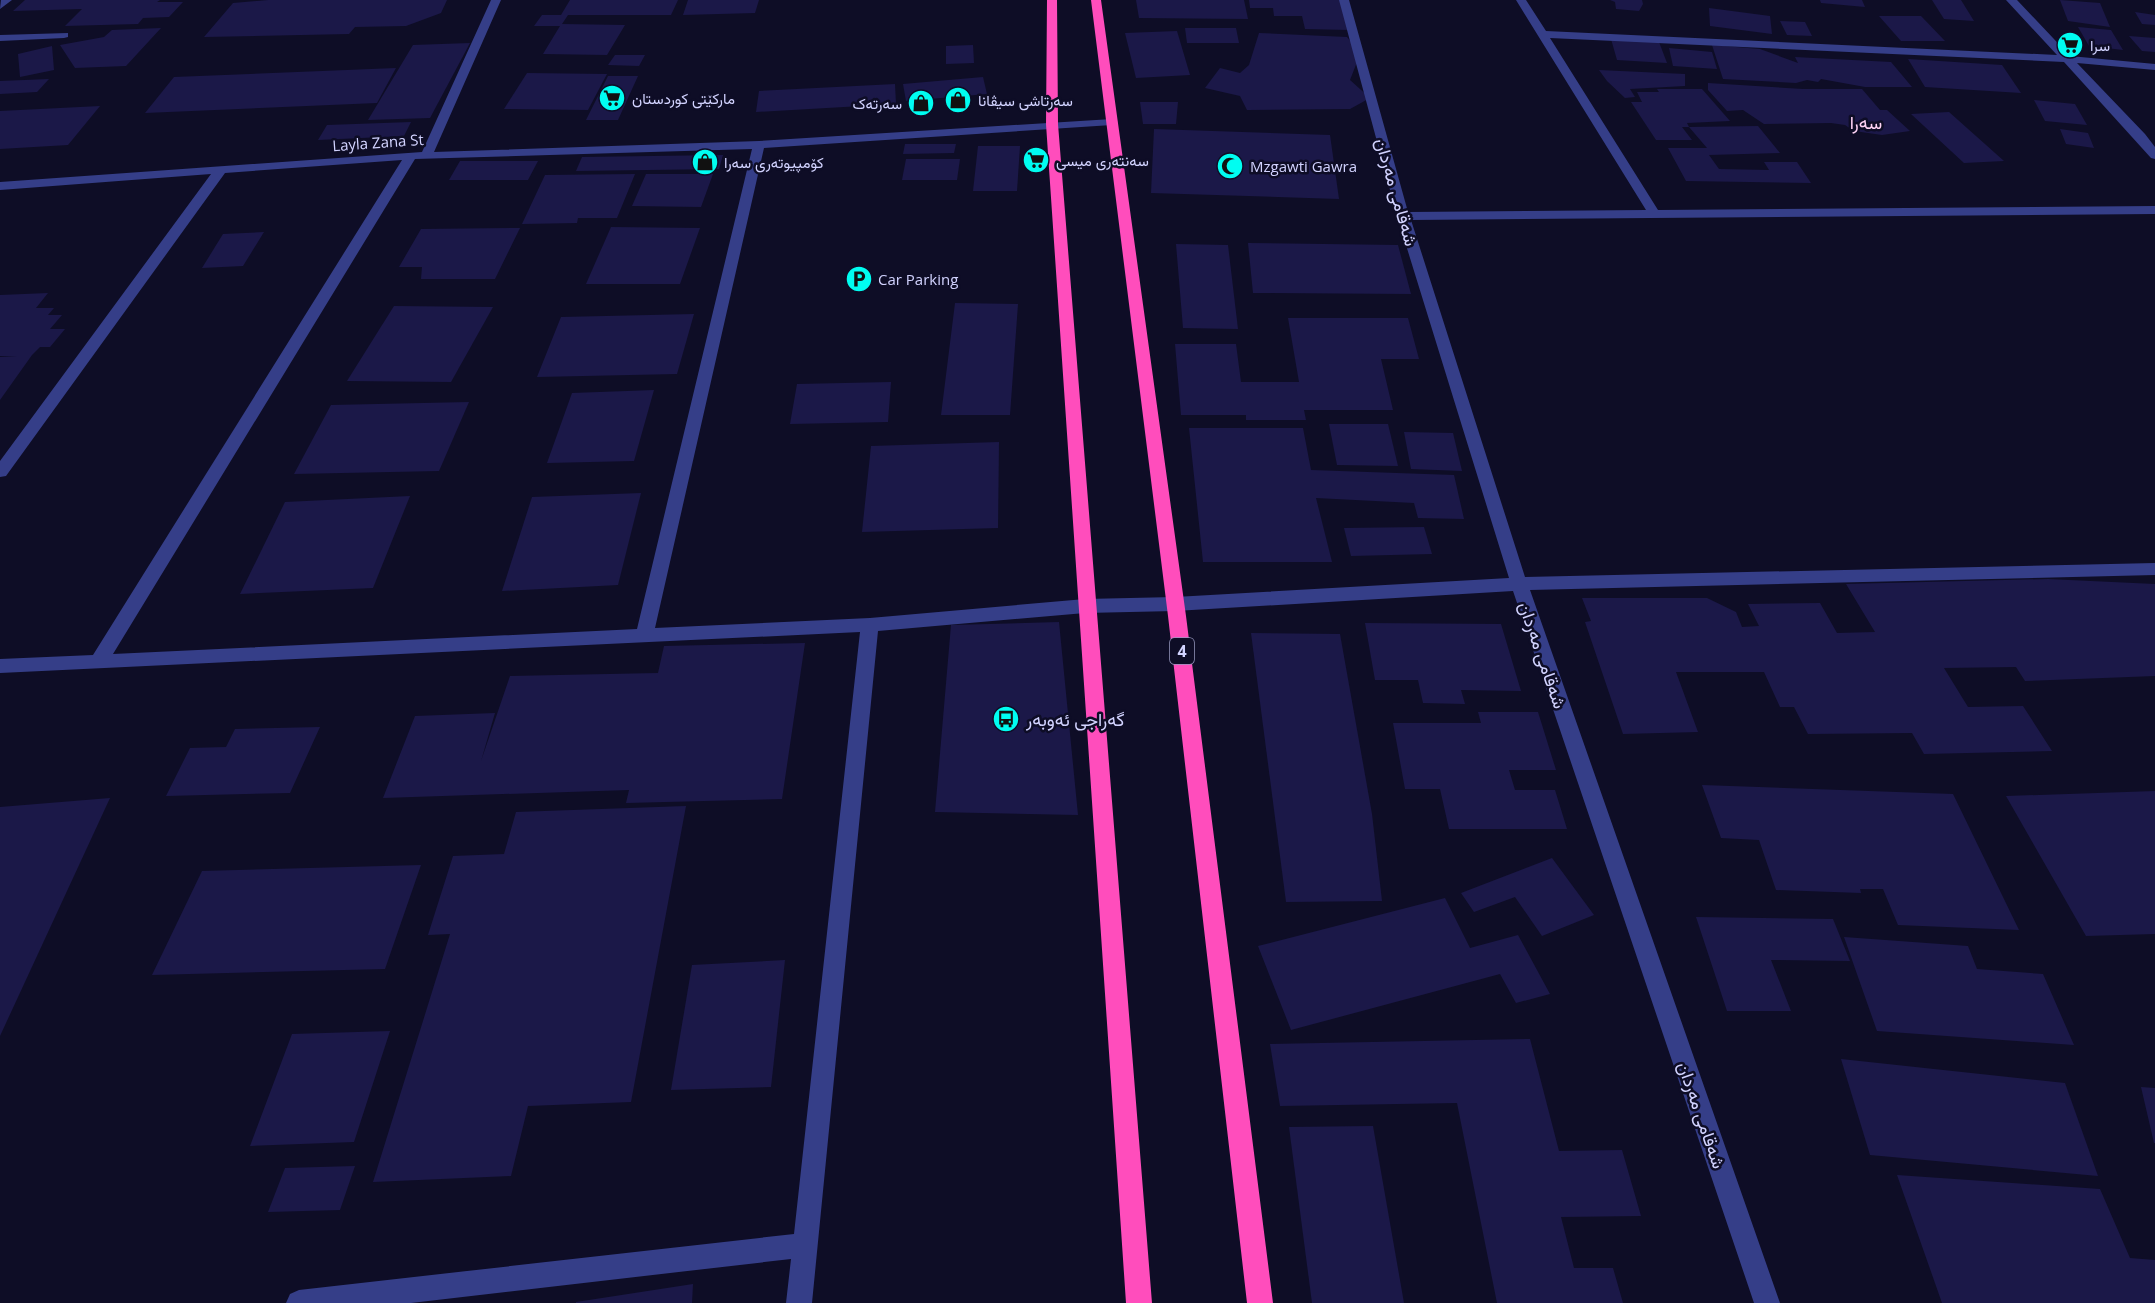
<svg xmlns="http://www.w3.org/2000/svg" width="2155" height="1303" font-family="'Open Sans',Vazirmatn,sans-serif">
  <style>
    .building { fill: #1b1848 }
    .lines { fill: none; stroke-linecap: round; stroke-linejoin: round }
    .minor { fill: #353e88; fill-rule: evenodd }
    .highway { fill: #ff4dbc; fill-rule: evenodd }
    .labels { text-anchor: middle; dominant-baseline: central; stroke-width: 5; stroke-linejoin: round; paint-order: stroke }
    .far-poi-label { font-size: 15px; fill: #d2d3ff; stroke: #0e0d26; text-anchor: start }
    .far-street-label { font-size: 15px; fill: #d2d3ff; stroke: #0e0d26 }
    .shield { fill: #0e0d26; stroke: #9798be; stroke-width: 1.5 }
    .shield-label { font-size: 16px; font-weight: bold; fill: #d2d3ff }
    .far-quarter-label { font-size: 18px; fill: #ffd4f6; stroke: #0e0d26 }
    .street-label { font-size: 18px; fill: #d2d3ff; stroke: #0e0d26 }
    .poi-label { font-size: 18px; fill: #d2d3ff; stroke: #0e0d26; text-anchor: start }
  </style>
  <rect width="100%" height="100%" fill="#0e0d26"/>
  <!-- building -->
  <g class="building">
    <polygon points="25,0 160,0 157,2 183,2 169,17 143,18 138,24 65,26 82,9 13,11"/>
    <polygon points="268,0 447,0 441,13 406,26 355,27 349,34 204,37 233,3"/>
    <polygon points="570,0 678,0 671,15 568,15 562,24 625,25 607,55 543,54 560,26 534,26 542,15 561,15"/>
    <polygon points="688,0 759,0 755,13 683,15"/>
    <polygon points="1136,0 1244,0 1248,19 1139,18"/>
    <polygon points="1249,0 1342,0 1350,30 1305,29 1302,16 1274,16 1273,8 1250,8"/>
    <polygon points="1610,0 1642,0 1643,4 1639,11 1616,9 1615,2"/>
    <polygon points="1820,0 1862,0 1865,7 1821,3"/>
    <polygon points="1932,0 1961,0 1974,21 1944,19"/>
    <polygon points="2060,0 2100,3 2110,27 2068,21"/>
    <polygon points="1709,8 1770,16 1772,34 1710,26"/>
    <polygon points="2135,12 2155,15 2155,25 2142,24"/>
    <polygon points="1879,16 1921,16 1945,41 1901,41"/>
    <polygon points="1780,21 1805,22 1812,36 1787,35"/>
    <polygon points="2078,27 2111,30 2123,50 2089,46"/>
    <polygon points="161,28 126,66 75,68 60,45 104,37 112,30"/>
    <polygon points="1185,28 1236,28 1239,43 1187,43"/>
    <polygon points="1177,31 1190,75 1136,78 1125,33"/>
    <polygon points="1259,33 1347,37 1356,48 1357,62 1350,80 1370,98 1350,109 1247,110 1240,96 1205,88 1220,68 1240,73 1249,65"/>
    <polygon points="2129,36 2155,38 2155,52 2142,51"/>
    <polygon points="1611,39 1659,42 1667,63 1617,60"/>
    <polygon points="470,43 430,118 368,120 413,45"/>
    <polygon points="973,45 974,63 946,64 946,46"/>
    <polygon points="1712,45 1760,49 1798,63 1795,57 1891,62 1912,87 1865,87 1821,79 1818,82 1807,80 1796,83 1723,79"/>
    <polygon points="52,46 54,70 20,77 18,54"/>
    <polygon points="1669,48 1712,52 1717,69 1673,66"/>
    <polygon points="615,55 645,55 639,66 608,65"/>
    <polygon points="1908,59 2002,65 2021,93 1925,87"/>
    <polygon points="396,68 377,103 145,113 174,77"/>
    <polygon points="1599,70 1685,74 1685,86 1630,89 1635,97 1625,98 1607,81"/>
    <polygon points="527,73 607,74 588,110 504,109"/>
    <polygon points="608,76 638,76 618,120 586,120"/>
    <polygon points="983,77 987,94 906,101 903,84"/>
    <polygon points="49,79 37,92 0,94 0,81"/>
    <polygon points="1708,83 1803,89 1862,89 1880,110 1887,110 1910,131 1882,135 1854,131 1845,125 1831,123 1764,124 1743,110 1727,111 1708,90"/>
    <polygon points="895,84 896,104 756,112 759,91"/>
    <polygon points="1657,89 1702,89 1730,121 1687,123 1689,127 1682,127 1692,140 1656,140 1631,102 1642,102 1637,92 1659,92"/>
    <polygon points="2034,100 2075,104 2087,125 2045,121"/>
    <polygon points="1140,102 1178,102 1176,124 1143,124"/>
    <polygon points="100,106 68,145 0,149 0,111"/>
    <polygon points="1949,112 2004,161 1964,163 1911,114"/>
    <polygon points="411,122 404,136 318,140 327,125"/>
    <polygon points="1758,126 1780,153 1709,155 1719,169 1769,170 1764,162 1797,162 1811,183 1686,181 1668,148 1707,148 1689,127"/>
    <polygon points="1154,129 1330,135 1339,199 1151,193"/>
    <polygon points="2060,129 2088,133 2094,148 2066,144"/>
    <polygon points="905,144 956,144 954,153 903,154"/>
    <polygon points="978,146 1020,146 1017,191 973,191"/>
    <polygon points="723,155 719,169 576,171 582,157"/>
    <polygon points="906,159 960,159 957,180 902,180"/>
    <polygon points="460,161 538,161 528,180 449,180"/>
    <polygon points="635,174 617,218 578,218 577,223 522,224 545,175"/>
    <polygon points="646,174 713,174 701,207 632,206"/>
    <polygon points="611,227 700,228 680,284 586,284"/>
    <polygon points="520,228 495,279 421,279 422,267 399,267 421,229"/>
    <polygon points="264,232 243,266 202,268 223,234"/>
    <polygon points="1248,243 1398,245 1411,294 1253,293"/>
    <polygon points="1176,244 1228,245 1238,329 1183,328"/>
    <polygon points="48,293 36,308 54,308 48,315 62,315 50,329 65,329 50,347 40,347 32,355 0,400 0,357 17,356 0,356 0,295"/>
    <polygon points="955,303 1018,304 1010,415 941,415"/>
    <polygon points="394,306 493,307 451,382 347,381"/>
    <polygon points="694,314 677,374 537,377 561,317"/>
    <polygon points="1288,318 1408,318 1419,359 1381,359 1393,410 1304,410 1306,420 1246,420 1246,415 1181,415 1175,344 1236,344 1241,382 1299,382"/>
    <polygon points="891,382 888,422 790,424 797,384"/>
    <polygon points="654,390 634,461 547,463 572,393"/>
    <polygon points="469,402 439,471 294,474 331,405"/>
    <polygon points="1329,424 1388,424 1398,466 1337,465"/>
    <polygon points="1189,428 1303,428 1311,470 1454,475 1464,519 1418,518 1414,503 1316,498 1332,562 1203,562"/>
    <polygon points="1404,432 1453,433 1462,471 1411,469"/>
    <polygon points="999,442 998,528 862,532 871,446"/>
    <polygon points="641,493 618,585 502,591 532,497"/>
    <polygon points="410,496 373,588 240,594 285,502"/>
    <polygon points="1424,527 1432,554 1351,556 1344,528"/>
    <polygon points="2048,579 2155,584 2155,676 2025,681 2016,667 1944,668 1968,707 2023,706 2052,751 1924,754 1912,733 1808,734 1794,707 1780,707 1764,672 1676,672 1698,732 1623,734 1585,622 1591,621 1582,598 1707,598 1736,612 1742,627 1759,626 1748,604 1820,603 1837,633 1875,632 1846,584"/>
    <polygon points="1059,622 1078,815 935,812 951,625"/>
    <polygon points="1365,623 1501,624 1521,691 1461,690 1465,704 1423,703 1418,680 1375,680"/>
    <polygon points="1251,633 1340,634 1372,814 1382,901 1286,902"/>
    <polygon points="805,643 782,799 626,803 629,790 383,798 415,716 495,713 481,761 510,676 658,673 664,646"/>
    <polygon points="1478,712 1538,712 1556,770 1509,770 1515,790 1555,790 1567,829 1449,829 1440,789 1405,789 1393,723 1481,723"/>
    <polygon points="320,727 290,793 166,796 190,748 226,747 235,729"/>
    <polygon points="1702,785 1953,794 2019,930 1898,925 1883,889 1860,889 1861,893 1776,890 1759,840 1721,838"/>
    <polygon points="2155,791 2155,934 2086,936 2006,796"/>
    <polygon points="110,798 0,1036 0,807"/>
    <polygon points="686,806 631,1102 528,1106 511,1176 373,1182 450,934 428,935 453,856 504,854 516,812"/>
    <polygon points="1552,858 1594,915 1542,936 1515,897 1474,912 1461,893"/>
    <polygon points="421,865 385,969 152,975 202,871"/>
    <polygon points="1445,898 1470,948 1518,935 1550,994 1516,1003 1500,974 1291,1030 1258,946"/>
    <polygon points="1696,917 1833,919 1850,961 1771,960 1791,1011 1727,1011"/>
    <polygon points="1844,937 1968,946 1977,969 2043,974 2074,1045 1877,1031"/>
    <polygon points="785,960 771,1087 671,1090 692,965"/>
    <polygon points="390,1031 354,1142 250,1146 292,1034"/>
    <polygon points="1530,1039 1559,1151 1622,1150 1641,1216 1561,1217 1574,1268 1613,1268 1623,1303 1497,1303 1457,1103 1280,1106 1270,1044"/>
    <polygon points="1841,1059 2065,1083 2098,1176 1870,1155"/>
    <polygon points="2141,1087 2155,1088 2155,1143 2154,1143"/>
    <polygon points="1373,1126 1404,1303 1312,1303 1289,1127"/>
    <polygon points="355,1166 340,1210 268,1212 285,1168"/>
    <polygon points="1897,1175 2100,1189 2130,1258 2155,1260 2155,1303 1942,1303"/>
    <polygon points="693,1284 692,1303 576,1303 576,1302"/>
  </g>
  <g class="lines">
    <!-- minor -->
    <g class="minor">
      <polygon points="12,0 0,9 1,0"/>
      <path d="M491,0H501L434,152L759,141L1112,119L1118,122L1112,125L764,148L655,628L870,618L1085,599L1175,597L1509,578L1397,216L1339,0H1349L1408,212L1646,210L1516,0H1526L1546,31L2057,55L2006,0H2017L2070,56L2155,64V70L2077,63L2145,134L2155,147V159L2151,158L2064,62L1550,38L1658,210L2155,206V214L1411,220L1525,577L2155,563V575L1530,590L1780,1303H1754L1513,591L1175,611L1085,613L878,631L812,1303H786L791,1259L411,1303H286L290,1294L299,1290L794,1234L860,632L0,673V659L93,655L402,160L225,173L6,476L0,477V461L211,174L0,190V182L422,152ZM752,149L637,629L113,654L415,159Z"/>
      <polygon points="68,33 68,37 64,38 0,41 0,35"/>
    </g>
    <!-- highway -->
    <g class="highway">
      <polygon points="1047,0 1057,0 1058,124 1152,1303 1126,1303 1046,124"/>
      <polygon points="1091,0 1101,0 1186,616 1273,1303 1247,1303 1168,616"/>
    </g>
  </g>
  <!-- icons -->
  <defs>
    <symbol id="supermarket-disc" viewBox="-11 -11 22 22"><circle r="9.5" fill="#00fdf1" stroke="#0e0d26"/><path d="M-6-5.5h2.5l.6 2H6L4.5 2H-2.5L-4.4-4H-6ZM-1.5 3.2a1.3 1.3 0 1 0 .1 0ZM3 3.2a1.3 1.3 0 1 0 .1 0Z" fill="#111"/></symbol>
    <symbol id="shop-disc" viewBox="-11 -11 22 22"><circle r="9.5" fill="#00fdf1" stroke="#0e0d26"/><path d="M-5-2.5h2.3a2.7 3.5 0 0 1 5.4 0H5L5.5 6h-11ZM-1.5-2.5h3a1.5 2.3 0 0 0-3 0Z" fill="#111"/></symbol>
    <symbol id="mosque-disc" viewBox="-11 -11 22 22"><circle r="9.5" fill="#00fdf1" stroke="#0e0d26"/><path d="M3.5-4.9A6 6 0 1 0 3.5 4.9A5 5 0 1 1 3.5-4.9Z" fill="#111"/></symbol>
    <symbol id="parking-disc" viewBox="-11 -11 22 22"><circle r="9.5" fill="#00fdf1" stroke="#0e0d26"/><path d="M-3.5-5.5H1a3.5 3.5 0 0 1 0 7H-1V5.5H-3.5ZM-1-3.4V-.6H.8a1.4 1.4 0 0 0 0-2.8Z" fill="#111"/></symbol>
    <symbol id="bus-disc" viewBox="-11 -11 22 22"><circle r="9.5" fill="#00fdf1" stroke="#0e0d26"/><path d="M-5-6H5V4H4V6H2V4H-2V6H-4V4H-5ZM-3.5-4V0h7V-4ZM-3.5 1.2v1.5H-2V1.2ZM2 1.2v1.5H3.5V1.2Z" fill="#111"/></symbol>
  </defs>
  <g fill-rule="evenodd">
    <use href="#supermarket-disc" x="2055" y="30" width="30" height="30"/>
    <use href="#supermarket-disc" x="597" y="83" width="30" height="30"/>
    <use href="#shop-disc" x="943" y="85" width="30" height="30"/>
    <use href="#shop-disc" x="906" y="88" width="30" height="30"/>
    <use href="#supermarket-disc" x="1021" y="145" width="30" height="30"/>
    <use href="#shop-disc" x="690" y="147" width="30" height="30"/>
    <use href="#mosque-disc" x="1215" y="151" width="30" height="30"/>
    <use href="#parking-disc" x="844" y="264" width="30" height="30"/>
    <use href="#bus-disc" x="991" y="704" width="30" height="30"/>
  </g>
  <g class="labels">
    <!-- far-poi labels -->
    <g class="far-poi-label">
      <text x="2090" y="45">سرا</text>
      <text x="632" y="98">مارکێتی کوردستان</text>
      <text x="978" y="100">سەرتاشی سیڤانا</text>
      <text x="902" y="103" text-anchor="end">سەرتەک</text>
      <text x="1056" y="160">سەنتەری میسی</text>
      <text x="724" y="162">کۆمپیوتەری سەرا</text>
      <text x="1250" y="166">Mzgawti Gawra</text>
      <text x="878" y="279">Car Parking</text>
    </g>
    <!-- far-street labels -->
    <g class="far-street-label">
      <text transform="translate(378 142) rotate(-4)">Layla Zana St</text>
    </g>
    <!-- shield labels -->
    <rect class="shield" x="1170" y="638" width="24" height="26" rx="4.5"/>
    <g class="shield-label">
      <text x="1182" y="651">4</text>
    </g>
    <!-- far-quarter labels -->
    <g class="far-quarter-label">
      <text x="1866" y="122">سەرا</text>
    </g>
    <!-- street labels -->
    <g class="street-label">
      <text transform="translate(1397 192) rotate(74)">شەقامی مەردان</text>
      <text transform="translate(1543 655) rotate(71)">شەقامی مەردان</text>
      <text transform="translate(1702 1115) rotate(71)">شەقامی مەردان</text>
    </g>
    <!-- poi labels -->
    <g class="poi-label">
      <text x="1026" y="719">گەراجی ئەوبەر</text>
    </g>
  </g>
</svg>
